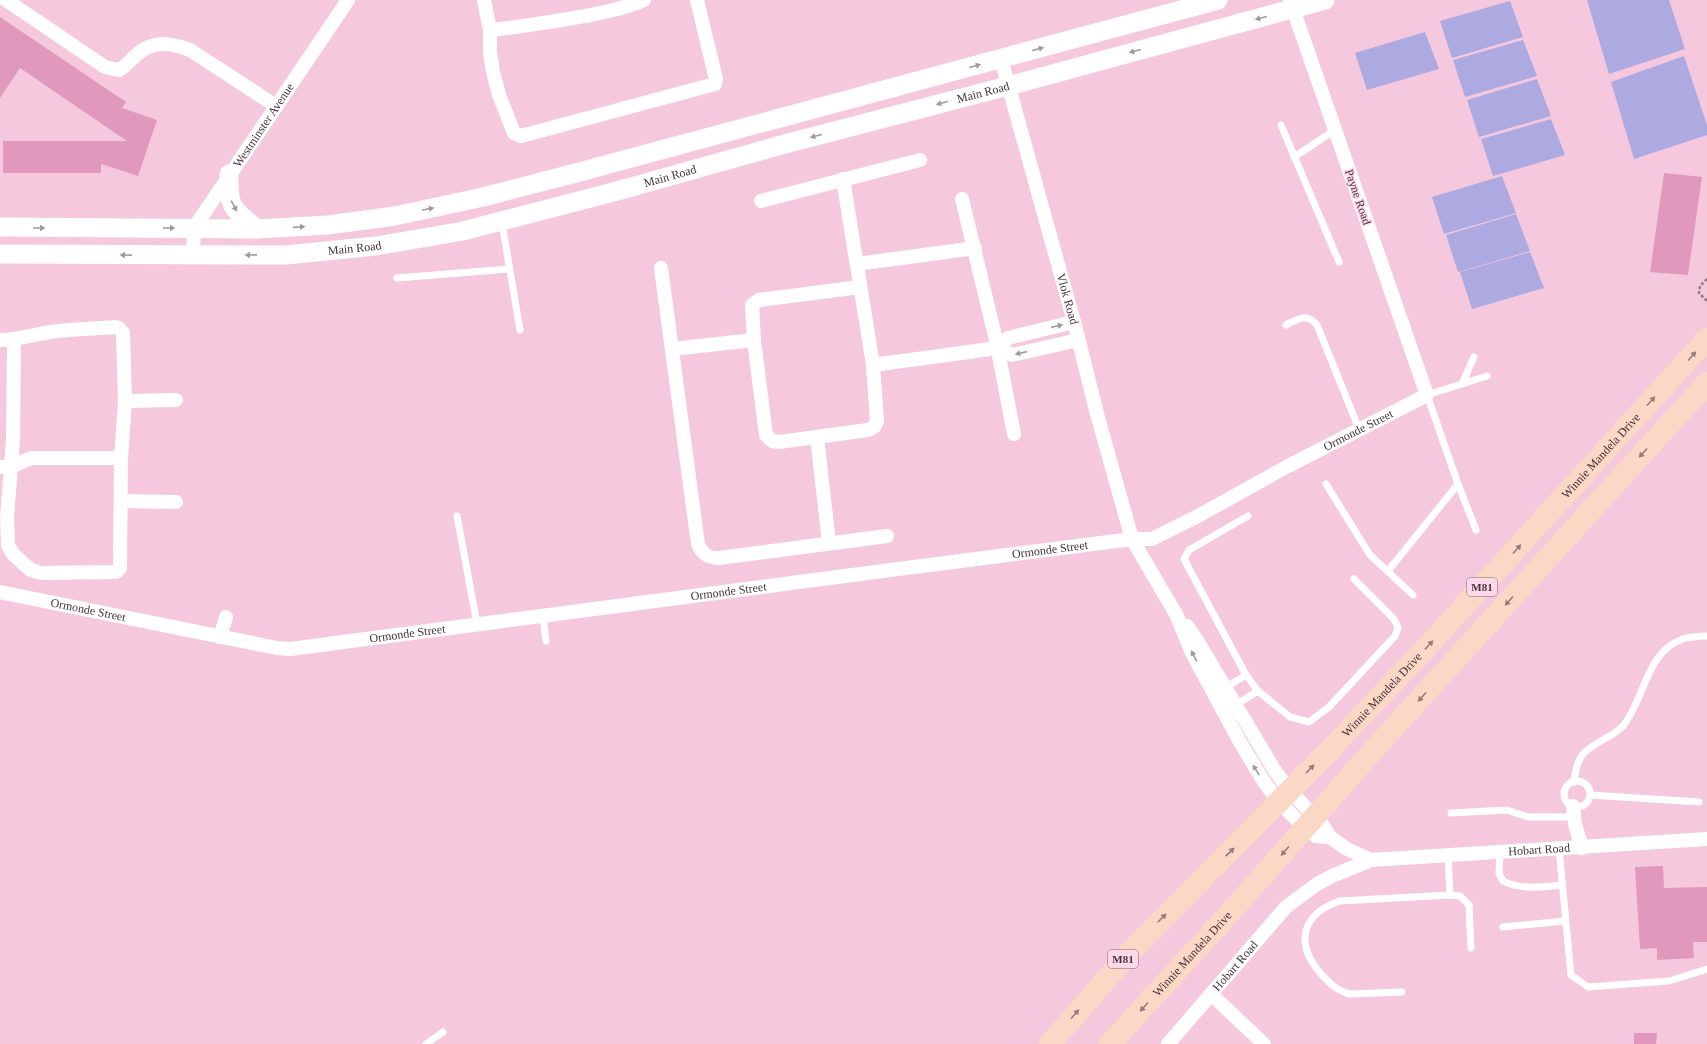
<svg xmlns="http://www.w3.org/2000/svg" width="1707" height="1044" font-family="Georgia,serif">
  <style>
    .green { fill: #ada9e1 }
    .building { fill: #e098bd }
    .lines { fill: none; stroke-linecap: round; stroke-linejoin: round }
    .path { stroke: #967786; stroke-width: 2.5; stroke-dasharray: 3 2; stroke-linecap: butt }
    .lane { stroke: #fff; stroke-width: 7 }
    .street { stroke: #fff; stroke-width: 14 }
    .secondary { stroke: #fff; stroke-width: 19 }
    .primary { stroke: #fbd7c5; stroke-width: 22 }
    .oneway { fill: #a2989d }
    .oneway2 { fill: #967c79 }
    .labels { text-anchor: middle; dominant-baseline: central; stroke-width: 3; stroke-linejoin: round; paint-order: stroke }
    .shield { fill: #fdd8ea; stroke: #7c6470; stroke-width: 1 }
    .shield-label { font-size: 11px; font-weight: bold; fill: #44323b }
    .street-label { font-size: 12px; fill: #44323b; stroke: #fdd8ea }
  </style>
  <rect width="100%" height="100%" fill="#f6c8de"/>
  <!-- green -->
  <g class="green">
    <polygon points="1587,0 1669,0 1685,49 1609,74"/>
    <polygon points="1510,1 1523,37 1452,58 1440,21"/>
    <polygon points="1425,32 1439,69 1367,90 1355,53"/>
    <polygon points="1523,40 1537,76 1465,97 1453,60"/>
    <polygon points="1684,56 1707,125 1707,135 1634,159 1611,82"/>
    <polygon points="1537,79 1551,116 1479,137 1467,100"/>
    <polygon points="1551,119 1565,155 1493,176 1481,139"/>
    <polygon points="1502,176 1516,213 1444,234 1432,197"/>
    <polygon points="1516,214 1530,251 1458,272 1446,235"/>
    <polygon points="1530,252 1544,288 1472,309 1460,272"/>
  </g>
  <!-- building -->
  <g class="building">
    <polygon points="0,17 126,102 122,108 157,120 138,176 101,164 101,173 3,173 3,141 127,141 20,68 0,98"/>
    <polygon points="1664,173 1702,177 1688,275 1650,272"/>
    <polygon points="1663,866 1664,888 1707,887 1707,942 1693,942 1694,958 1657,960 1657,948 1640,949 1635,867"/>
    <polygon points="1634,1033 1657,1033 1656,1044 1634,1044"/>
  </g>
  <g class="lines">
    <!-- path -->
    <polyline class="path" points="1707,279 1700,286 1699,293 1707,301"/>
    <!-- lane -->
    <g class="lane">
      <polyline points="1281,125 1339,262"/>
      <polyline points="1294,157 1335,130"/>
      <polyline points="502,223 520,330"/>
      <polyline points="397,278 509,269"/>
      <path d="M1286,325C1299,319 1306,312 1317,325L1359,429"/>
      <polyline points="1462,384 1474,357"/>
      <polyline points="1326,484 1370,555 1413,595"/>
      <polyline points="457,516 477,624"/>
      <polyline points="1248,516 1189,550 1184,559 1246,675 1258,691 1290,717 1309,722 1329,707 1395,636 1398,628 1394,619 1354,579"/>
      <polyline points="1476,530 1458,484 1427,395 1487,376"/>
      <polyline points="1388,571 1458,484"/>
      <polyline points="543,616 546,641"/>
      <polyline points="1223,689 1246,675"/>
      <polyline points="1234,706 1258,691"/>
      <circle cx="1577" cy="794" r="13"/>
      <path d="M1574,782C1577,755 1583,751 1606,738C1612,735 1618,731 1623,726C1645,699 1646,651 1683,639C1690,637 1699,636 1707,636"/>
      <polyline points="1590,795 1699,802"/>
      <polyline points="1451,813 1507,810 1528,817 1575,817"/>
      <polyline points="1559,849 1571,975 1588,987 1669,981 1707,969"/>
      <path d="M1500,852L1499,873L1503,881C1520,890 1544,887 1562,885"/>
      <polyline points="1448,856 1450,895"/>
      <polyline points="1503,927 1565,921"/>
      <path d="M1402,992L1349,994C1337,991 1330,983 1322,975C1294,944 1301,914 1340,901L1450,895L1460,896L1469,905L1471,948"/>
      <polyline points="426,1044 443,1032"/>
    </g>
    <!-- street -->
    <g class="street">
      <path d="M6,0L105,67L119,70C126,66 130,61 135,56C152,40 170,42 190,50L276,106"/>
      <polyline points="484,0 490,30 490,52 493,72 499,95 514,133 521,136 715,84 716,79 697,0"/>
      <path d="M490,30C524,27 557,21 591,15C609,11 627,8 644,0"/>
      <path id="s1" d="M1001,59L1074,322L1097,414L1132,539L1177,616L1192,653L1240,742L1264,782L1279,802L1305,828L1316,836L1330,837"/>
      <polyline points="843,179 873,365 877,421 874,427 868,430 779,442 772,441 766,435 754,340 752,305 759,300 860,287"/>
      <polyline points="962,199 996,340 1014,434"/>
      <polyline points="761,201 920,160"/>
      <path id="s2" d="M193,255L194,228L348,0"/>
      <polyline points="857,264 975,248"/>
      <path d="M661,268L698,544C702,554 708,558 719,558L887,536"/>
      <path d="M0,340C17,340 33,335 50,332C71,329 93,329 115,327L119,328L123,333L125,401L121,458L120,568L116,572L41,573L31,570L25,565L13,554L8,545L7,517L13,440L14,340"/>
      <polyline points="998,348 1008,338 1074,322"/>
      <polyline points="672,349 754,340"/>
      <polyline points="873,365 998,348 1012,355 1078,340"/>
      <polyline points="125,401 176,400"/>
      <polyline points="817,437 829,543"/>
      <polyline points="0,467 10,467 31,458 121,458"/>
      <polyline points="121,501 176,502"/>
      <path id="s3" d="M0,592L277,648L290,649L906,568L1132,539H1152L1198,516L1288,466L1427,395L1290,0"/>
      <polyline points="1187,626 1198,642 1275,771 1290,791 1322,824 1330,837 1347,849 1371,860"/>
      <polyline points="220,637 226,617"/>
      <polyline points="1573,806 1575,824 1582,848"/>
      <polyline points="1211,994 1264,1044"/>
      <path id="s4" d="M1168,1044L1286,907L1317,884L1332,876L1371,860L1707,839"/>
    </g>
    <!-- secondary -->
    <g class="secondary">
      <path d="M229,174C228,207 232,209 257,229"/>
      <polyline points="0,227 257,229 328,225 395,216 483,197 572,174 1218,0"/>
      <path id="s5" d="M0,254L286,255L376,246L463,231L617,191L781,145L1008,86L1325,0"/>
    </g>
    <!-- primary -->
    <g class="primary">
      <path id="s6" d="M1050,1044L1130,952L1330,750L1436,637L1707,339"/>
      <path id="s7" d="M1110,1044L1236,906L1378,745L1707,383"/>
    </g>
  </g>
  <!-- one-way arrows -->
  <defs><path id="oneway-solid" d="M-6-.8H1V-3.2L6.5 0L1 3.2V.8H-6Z"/></defs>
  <g class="oneway">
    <use href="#oneway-solid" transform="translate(1261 18) rotate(165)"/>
    <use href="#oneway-solid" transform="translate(1038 49) rotate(-15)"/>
    <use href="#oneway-solid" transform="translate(1135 51) rotate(165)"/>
    <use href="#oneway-solid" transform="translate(975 66) rotate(-15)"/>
    <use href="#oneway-solid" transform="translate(942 103) rotate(165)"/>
    <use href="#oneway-solid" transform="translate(816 136) rotate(165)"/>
    <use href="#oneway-solid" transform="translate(234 206) rotate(62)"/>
    <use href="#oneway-solid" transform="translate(428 209) rotate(-12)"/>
    <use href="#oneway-solid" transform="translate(299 227) rotate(-4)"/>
    <use href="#oneway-solid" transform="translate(39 228)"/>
    <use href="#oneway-solid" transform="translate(169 228)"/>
    <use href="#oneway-solid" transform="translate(126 255) rotate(-179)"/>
    <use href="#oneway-solid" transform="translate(251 255) rotate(179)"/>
    <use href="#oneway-solid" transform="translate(1057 326) rotate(-13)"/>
    <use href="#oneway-solid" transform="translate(1021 353) rotate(167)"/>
    <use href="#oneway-solid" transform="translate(1194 656) rotate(-118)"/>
    <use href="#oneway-solid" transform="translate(1256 770) rotate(-121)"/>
  </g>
  <g class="oneway2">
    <use href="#oneway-solid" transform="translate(1692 356) rotate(-48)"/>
    <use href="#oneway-solid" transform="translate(1651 401) rotate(-48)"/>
    <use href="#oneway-solid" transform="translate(1643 453) rotate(132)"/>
    <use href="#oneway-solid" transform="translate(1517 549) rotate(-48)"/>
    <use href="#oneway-solid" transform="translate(1509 601) rotate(132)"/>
    <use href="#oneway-solid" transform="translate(1429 645) rotate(-47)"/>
    <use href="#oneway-solid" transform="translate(1422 697) rotate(132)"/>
    <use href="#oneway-solid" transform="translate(1310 769) rotate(-46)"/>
    <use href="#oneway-solid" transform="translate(1285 851) rotate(131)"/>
    <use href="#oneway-solid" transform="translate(1230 852) rotate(-44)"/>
    <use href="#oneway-solid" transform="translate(1162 918) rotate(-45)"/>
    <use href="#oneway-solid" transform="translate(1144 1007) rotate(132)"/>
    <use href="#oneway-solid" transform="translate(1075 1014) rotate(-49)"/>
  </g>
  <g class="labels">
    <!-- shield labels -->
    <g class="shield">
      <rect x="1467" y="578" width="30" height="18" rx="3"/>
      <rect x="1108" y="950" width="30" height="18" rx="3"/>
    </g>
    <g class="shield-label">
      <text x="1482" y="587">M81</text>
      <text x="1123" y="959">M81</text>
    </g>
    <!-- street labels -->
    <g class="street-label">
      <text stroke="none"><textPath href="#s5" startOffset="1003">Main Road</textPath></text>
      <text stroke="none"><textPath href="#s2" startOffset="151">Westminster Avenue</textPath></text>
      <text stroke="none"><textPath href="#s5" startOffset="679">Main Road</textPath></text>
      <text transform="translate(1358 197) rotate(71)">Payne Road</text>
      <text stroke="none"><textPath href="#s5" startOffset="355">Main Road</textPath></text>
      <text stroke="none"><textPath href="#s1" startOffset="249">Vlok Road</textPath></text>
      <text stroke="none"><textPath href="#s3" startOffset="1398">Ormonde Street</textPath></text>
      <text stroke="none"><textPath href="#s6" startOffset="806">Winnie Mandela Drive</textPath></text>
      <text stroke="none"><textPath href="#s3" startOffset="1062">Ormonde Street</textPath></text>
      <text stroke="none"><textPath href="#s3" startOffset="738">Ormonde Street</textPath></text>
      <text stroke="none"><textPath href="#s3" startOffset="90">Ormonde Street</textPath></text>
      <text stroke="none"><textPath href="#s3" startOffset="414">Ormonde Street</textPath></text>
      <text stroke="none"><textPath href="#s6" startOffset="482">Winnie Mandela Drive</textPath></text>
      <text stroke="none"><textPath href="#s4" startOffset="447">Hobart Road</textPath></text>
      <text stroke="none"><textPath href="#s7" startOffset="122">Winnie Mandela Drive</textPath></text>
      <text stroke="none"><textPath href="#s4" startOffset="103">Hobart Road</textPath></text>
    </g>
  </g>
</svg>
